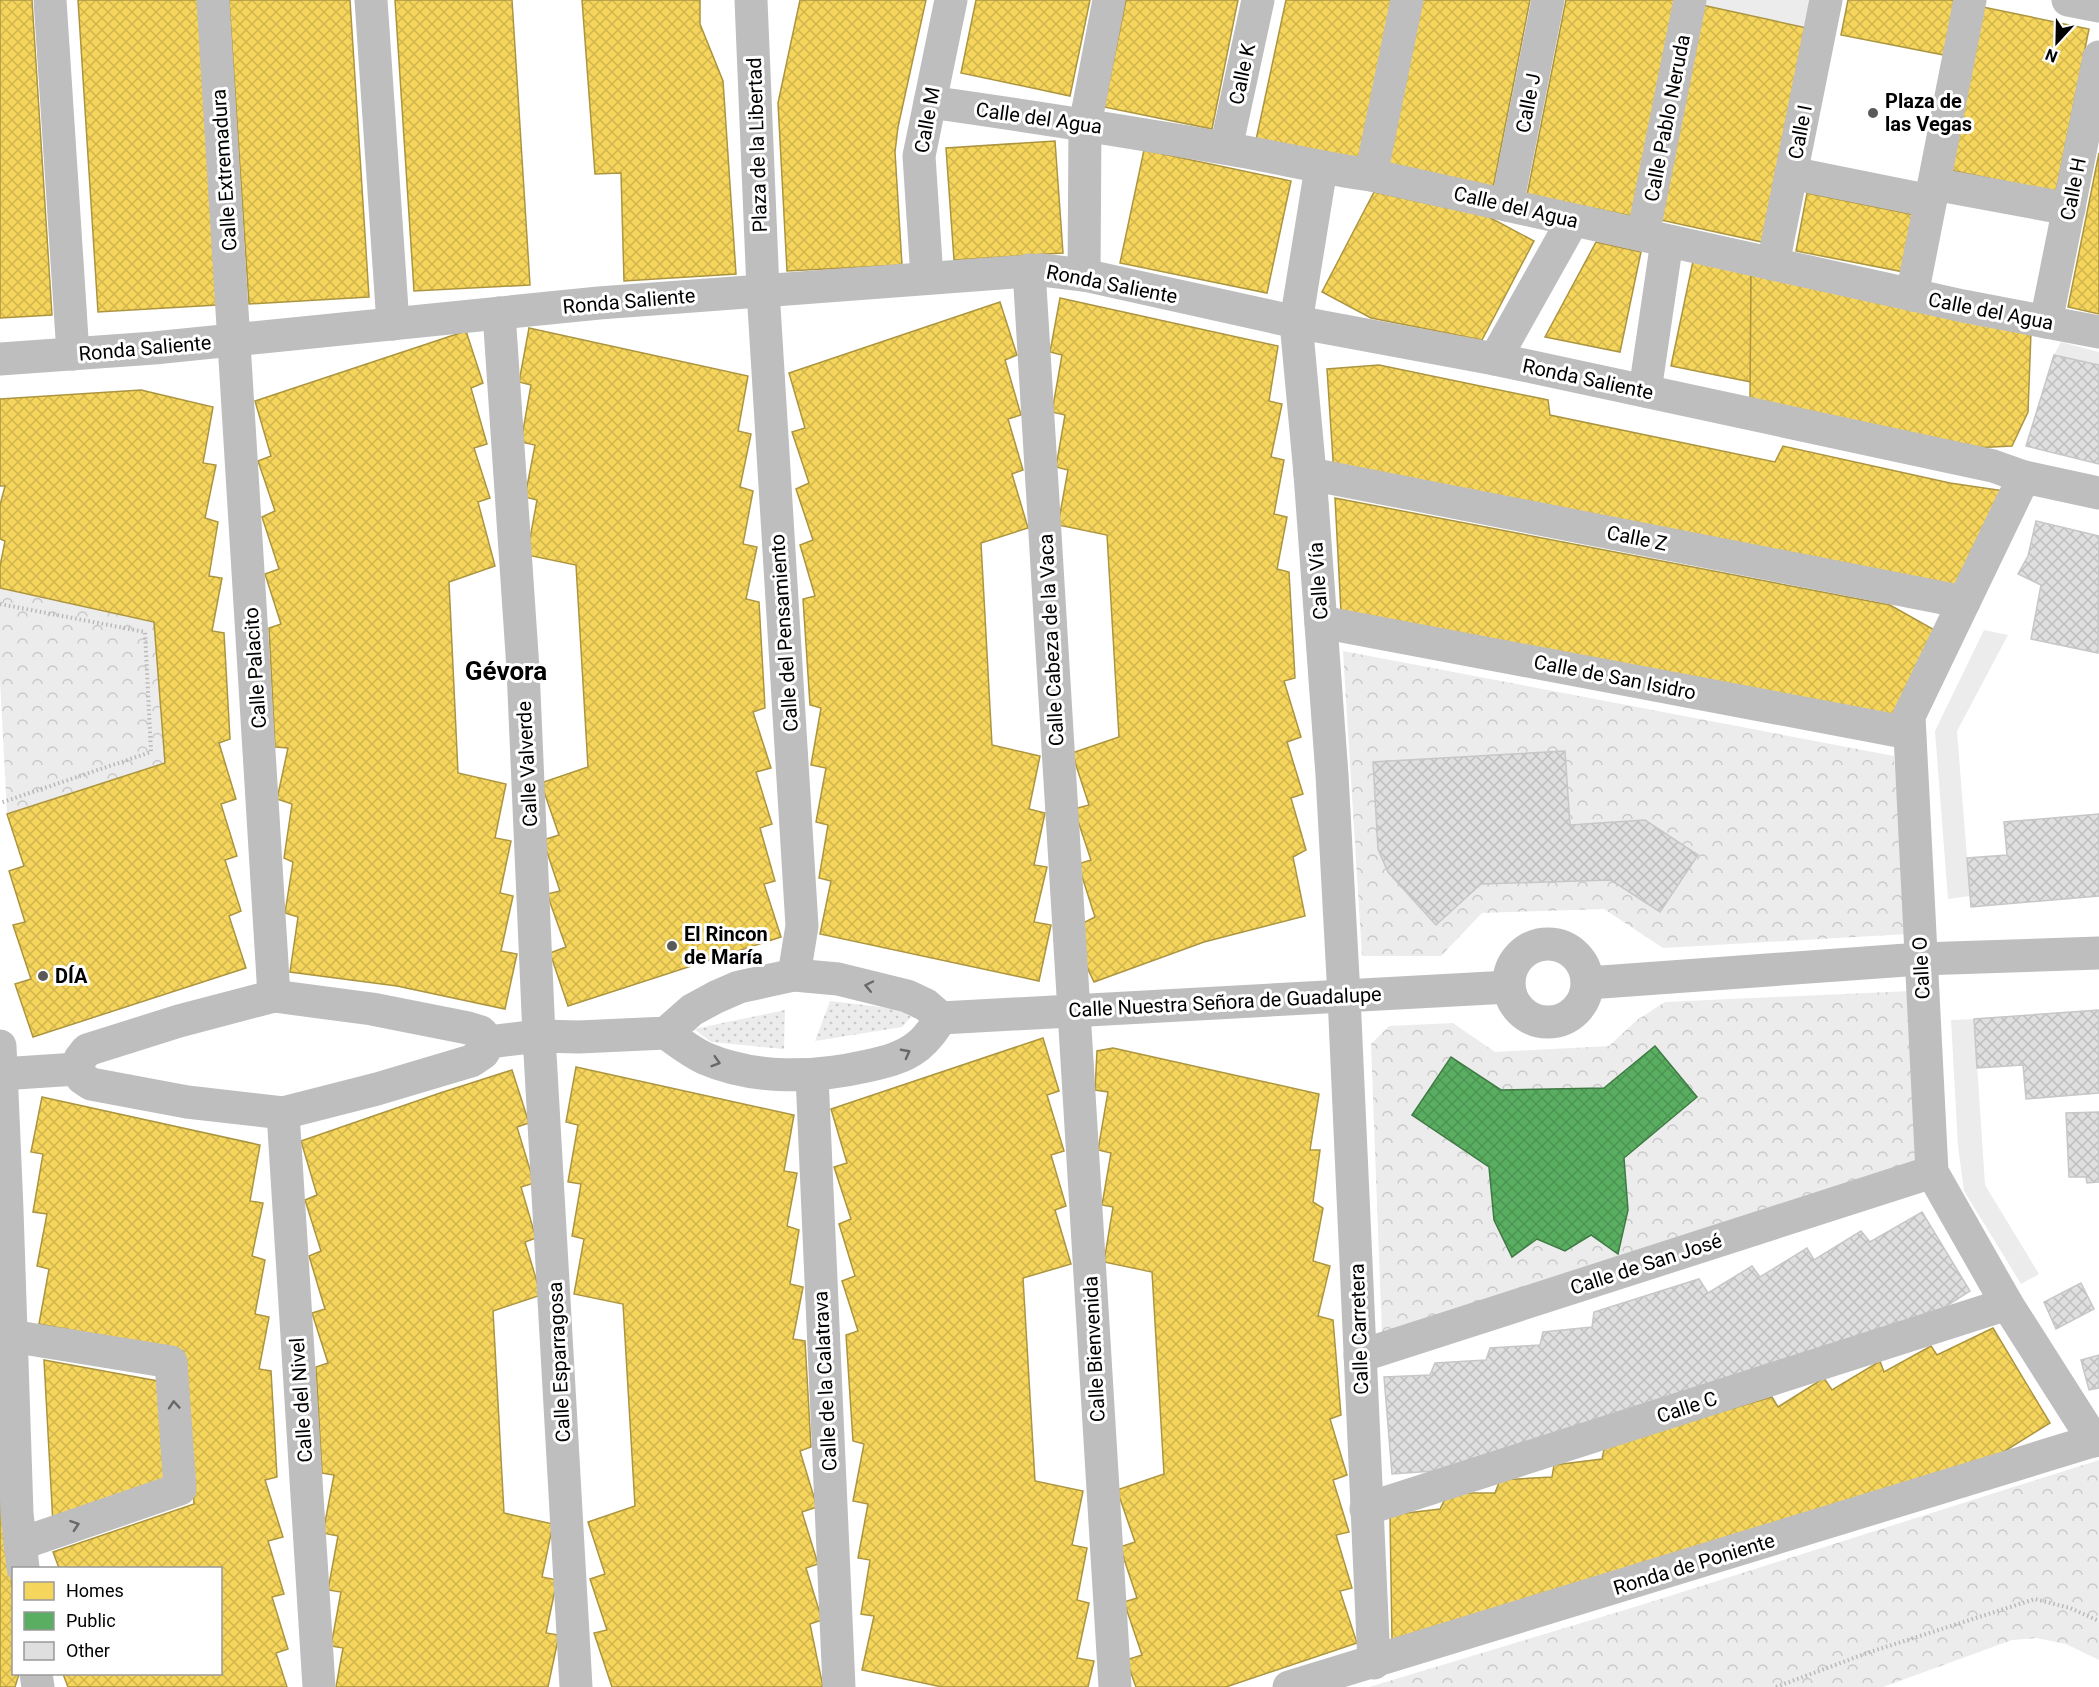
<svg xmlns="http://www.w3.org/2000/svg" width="2099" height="1687" font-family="Roboto,sans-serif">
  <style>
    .grass { fill: url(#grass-dots) }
    .forest { fill: url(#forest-crowns) }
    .garden { fill: #ececec }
    .homes { fill: url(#homes-cross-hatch); stroke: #ac9540; stroke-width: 1.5 }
    .public { fill: url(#public-cross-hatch); stroke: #3f7a44; stroke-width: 1.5 }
    .building { fill: url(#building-cross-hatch); stroke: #c7c7c7; stroke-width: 1.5 }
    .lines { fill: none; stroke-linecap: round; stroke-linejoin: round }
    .path { stroke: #b9b9b9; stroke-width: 4; stroke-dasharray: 1.5 3; stroke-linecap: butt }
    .minor { stroke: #bebebe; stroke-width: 33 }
    .oneway { stroke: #686868 }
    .poi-dot { fill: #595959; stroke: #fff; stroke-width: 2 }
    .labels { text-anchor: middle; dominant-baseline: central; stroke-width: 6; stroke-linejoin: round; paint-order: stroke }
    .street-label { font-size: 20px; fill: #000; stroke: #fff }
    .poi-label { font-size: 20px; font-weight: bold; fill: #000; stroke: #fff; text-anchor: start }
    .district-label { font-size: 26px; font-weight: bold; fill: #000; stroke: #fff }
  </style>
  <defs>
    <pattern id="grass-dots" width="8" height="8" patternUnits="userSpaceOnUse" patternTransform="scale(1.5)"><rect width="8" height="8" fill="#ececec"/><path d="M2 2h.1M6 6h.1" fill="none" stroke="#c9c9c9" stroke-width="1.8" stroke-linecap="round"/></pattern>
    <pattern id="forest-crowns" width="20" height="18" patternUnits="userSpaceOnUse" patternTransform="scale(1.5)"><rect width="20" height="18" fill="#ececec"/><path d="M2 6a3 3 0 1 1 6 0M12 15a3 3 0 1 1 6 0" fill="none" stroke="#c9c9c9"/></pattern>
    <pattern id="homes-cross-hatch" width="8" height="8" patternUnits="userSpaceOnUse" patternTransform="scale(1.5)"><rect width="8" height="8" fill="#f6d55c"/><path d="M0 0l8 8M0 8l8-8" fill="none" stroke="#d1b54e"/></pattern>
    <pattern id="public-cross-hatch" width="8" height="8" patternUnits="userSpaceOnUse" patternTransform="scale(1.5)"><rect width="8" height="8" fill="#5aae61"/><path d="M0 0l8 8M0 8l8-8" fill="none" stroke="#4c9452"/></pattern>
    <pattern id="building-cross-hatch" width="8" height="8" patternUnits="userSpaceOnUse" patternTransform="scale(1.5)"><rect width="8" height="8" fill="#dfdfdf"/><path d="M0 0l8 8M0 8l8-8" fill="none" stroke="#bebebe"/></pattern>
  </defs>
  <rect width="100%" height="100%" fill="#fff"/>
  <!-- grass -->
  <g class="grass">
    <polygon points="830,1001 898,1009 911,1017 902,1027 815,1041"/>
    <polygon points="785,1010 784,1049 711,1042 694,1029"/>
  </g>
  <!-- forest -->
  <g class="forest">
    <polygon points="0,588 154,622 165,763 7,814 0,680"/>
    <polygon points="1343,651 1894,756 1907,934 1663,948 1604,909 1482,913 1441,956 1362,956"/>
    <polygon points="1911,991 1922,1170 1382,1335 1371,1044 1389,1026 1453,1023 1495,1052 1609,1046 1637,1020 1665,1002"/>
    <polygon points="2099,1460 2099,1660 2066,1644 2036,1638 2012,1640 1883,1687 1369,1687 1638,1606"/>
  </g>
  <!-- garden -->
  <g class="garden">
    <polygon points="1703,0 1813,0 1807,28 1702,5"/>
    <polygon points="2061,342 2099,352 2099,365 2054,355"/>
    <polygon points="1984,630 2008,635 1957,731 1970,896 1948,899 1935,731"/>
    <polygon points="1974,1019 1985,1185 2039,1274 2021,1284 1964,1191 1958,1146 1951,1020"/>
  </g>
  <!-- homes -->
  <g class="homes">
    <polygon points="0,0 32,0 52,315 0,318"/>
    <polygon points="78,0 198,0 217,305 98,312"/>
    <polygon points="229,0 350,0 369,297 249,304"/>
    <polygon points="395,0 512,0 530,285 414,291"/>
    <polygon points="582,0 700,0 700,24 723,81 736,274 624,281 621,173 595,174"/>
    <polygon points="800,0 926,0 898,127 895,152 902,265 787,271 778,103"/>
    <polygon points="976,0 1090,0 1070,96 961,73"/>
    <polygon points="1126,0 1238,0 1212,129 1104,107"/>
    <polygon points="1286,0 1398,0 1364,162 1256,140"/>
    <polygon points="1415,0 1530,0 1493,188 1382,166"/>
    <polygon points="1566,0 1680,0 1637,217 1527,195"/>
    <polygon points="1848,0 1950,0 1959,2 1949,56 1841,35"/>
    <polygon points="1702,5 1807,28 1762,242 1656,219"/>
    <polygon points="1978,6 2089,29 2056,192 1945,169"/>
    <polygon points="1055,141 1063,253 954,260 946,148"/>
    <polygon points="1144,150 1291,181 1267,293 1120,263"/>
    <polygon points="2099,153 2099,314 2068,307"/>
    <polygon points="1374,192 1487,216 1534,241 1482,340 1371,318 1322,292"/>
    <polygon points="1807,193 1915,215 1904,272 1796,251"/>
    <polygon points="1596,242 1641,252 1620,352 1545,337"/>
    <polygon points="1693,261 1751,272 1751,382 1671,366"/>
    <polygon points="1751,272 2031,332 2028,412 2012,446 1972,448 1750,400"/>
    <polygon points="1060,298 1278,346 1269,401 1282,404 1271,457 1284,460 1274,514 1287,517 1277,569 1289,572 1295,678 1284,681 1301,737 1287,742 1303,794 1291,798 1306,850 1293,857 1305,916 1204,942 1094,982 1076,944 1085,922 1095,917 1078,864 1091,860 1074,809 1089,805 1072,753 1119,737 1107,535 1058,525 1068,470 1056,467 1065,415 1052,412 1062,355 1050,352"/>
    <polygon points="1000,302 1017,355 1005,360 1021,415 1008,419 1023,470 1012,474 1028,528 981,543 992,745 1040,756 1029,809 1045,813 1034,865 1047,867 1034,922 1051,925 1039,981 820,934 831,881 819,878 828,825 816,822 826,768 811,765 821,708 810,705 803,599 815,596 800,545 813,540 796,489 809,483 792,432 805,428 789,373"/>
    <polygon points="529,328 748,376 738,431 751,434 740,487 753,491 743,544 757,547 746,599 759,602 765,708 753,712 771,768 756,772 772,824 760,828 775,881 764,884 781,937 568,1006 550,953 566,947 547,894 560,891 543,840 559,835 541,783 588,767 576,565 527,555 537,500 525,497 535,445 521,442 531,385 519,382"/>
    <polygon points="466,331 483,383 471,388 487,444 474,448 490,498 478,502 495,566 449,582 458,773 506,784 495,838 511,841 500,893 513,896 501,951 517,954 505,1009 397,986 290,972 298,917 285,913 293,862 284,858 292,804 277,799 288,748 275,747 269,628 281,624 265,574 279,569 262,517 275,511 258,461 271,456 255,401"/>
    <polygon points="1379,365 1548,400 1550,415 1775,462 1783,446 1950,483 2005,491 1953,594 1334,475 1327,369"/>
    <polygon points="141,390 213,407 203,463 216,465 205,518 218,522 209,576 222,578 212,631 224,633 230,739 219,743 236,799 221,804 237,856 225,860 241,911 229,916 246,968 33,1037 15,984 31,979 13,925 25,922 9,871 24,866 7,814 165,763 154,622 0,588 0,566 5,541 0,539 0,505 5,486 0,486 0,399"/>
    <polygon points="1335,498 1890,605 1938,632 1892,717 1341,612"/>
    <polygon points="1043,1038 1059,1091 1047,1095 1064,1151 1051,1155 1066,1206 1055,1210 1071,1264 1023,1278 1035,1481 1083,1491 1072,1545 1087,1548 1077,1600 1089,1603 1077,1658 1094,1661 1088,1687 942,1687 862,1670 874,1616 861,1614 870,1560 858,1558 868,1504 853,1501 864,1444 853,1441 846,1335 858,1331 842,1281 855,1276 839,1224 851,1219 834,1167 847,1163 831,1109"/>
    <polygon points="1113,1048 1319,1094 1310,1150 1320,1150 1313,1202 1323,1208 1313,1261 1330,1266 1318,1316 1333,1320 1341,1415 1330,1419 1347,1475 1333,1480 1349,1532 1336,1535 1352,1588 1340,1591 1357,1643 1226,1687 1136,1687 1126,1660 1142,1655 1124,1602 1137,1598 1120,1547 1135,1542 1117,1490 1164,1474 1152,1272 1104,1262 1113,1207 1102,1205 1111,1153 1098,1150 1108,1092 1095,1090 1097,1051"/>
    <polygon points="576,1067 794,1115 784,1171 797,1173 787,1226 799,1230 790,1284 803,1287 793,1339 805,1341 811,1447 800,1451 817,1507 802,1512 818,1564 806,1568 822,1620 810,1624 823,1687 612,1687 594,1633 607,1630 590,1579 605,1574 588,1522 635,1506 623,1304 574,1294 584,1239 572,1236 581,1184 568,1182 578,1125 566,1122"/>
    <polygon points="512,1070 529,1123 517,1127 534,1183 521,1187 536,1238 525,1242 541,1295 493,1311 504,1513 553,1524 542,1577 557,1580 546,1633 559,1635 548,1687 336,1687 343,1648 331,1646 341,1592 328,1590 338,1536 323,1533 334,1475 322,1473 316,1367 328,1363 312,1313 325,1309 309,1256 321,1251 305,1200 317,1195 301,1141 440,1093"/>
    <polygon points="42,1097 260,1145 250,1201 263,1203 252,1256 265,1260 255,1314 269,1317 259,1369 271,1371 277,1477 265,1480 283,1537 268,1541 284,1594 272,1597 288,1649 276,1653 287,1687 68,1687 63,1674 220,1674 220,1568 59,1568 53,1552 194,1504 183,1351 39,1324 49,1269 37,1266 47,1214 33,1212 43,1154 31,1152"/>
    <polygon points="1993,1328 2050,1423 2000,1454 1392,1641 1390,1515 1440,1509 1448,1493 1495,1493 1500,1480 1552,1477 1554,1465 1602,1459 1605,1445 1772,1397 1778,1407 1824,1378 1832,1390 1880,1361 1884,1372 1931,1346 1937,1355"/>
    <polygon points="44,1360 163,1382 171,1485 53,1524"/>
    <polygon points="0,1462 14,1606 14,1674 19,1674 15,1687 0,1687"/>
  </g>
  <!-- public -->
  <polygon class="public" points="1655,1046 1697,1097 1624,1158 1628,1210 1618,1254 1591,1235 1565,1251 1537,1239 1512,1257 1494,1220 1489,1167 1412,1115 1451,1057 1501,1090 1604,1088"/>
  <!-- building -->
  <g class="building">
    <polygon points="2054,355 2099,365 2099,464 2026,446"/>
    <polygon points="2036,521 2099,536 2098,653 2031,639 2041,585 2018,574 2028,556"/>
    <polygon points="1565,751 1570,825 1645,820 1698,855 1660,912 1611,880 1481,884 1436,925 1388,872 1378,849 1373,762"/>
    <polygon points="2099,814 2099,896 1971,907 1967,858 2007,855 2004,822"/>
    <polygon points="2099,1010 2099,1093 2026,1099 2023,1065 1977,1068 1974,1019"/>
    <polygon points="2099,1112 2099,1182 2087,1183 2086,1177 2069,1177 2066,1113"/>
    <polygon points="1922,1212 1970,1291 1923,1321 1448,1470 1392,1474 1384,1377 1430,1375 1435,1363 1486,1360 1490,1348 1540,1345 1543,1332 1592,1327 1594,1312 1699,1279 1708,1293 1752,1266 1760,1277 1807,1248 1814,1260 1861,1231 1870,1242"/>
    <polygon points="2081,1283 2094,1309 2056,1329 2044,1302"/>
    <polygon points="2099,1355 2099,1388 2089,1390 2081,1360"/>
  </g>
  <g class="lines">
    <!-- path -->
    <g class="path">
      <polyline points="0,604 145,632 151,752 0,803"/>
      <polyline points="1776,1687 1870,1652 2035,1599 2070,1608 2099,1621"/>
    </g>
    <!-- minor -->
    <g class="minor">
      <polyline points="50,0 73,354"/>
      <polyline points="213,0 274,996"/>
      <polyline points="371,0 393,324"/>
      <polyline points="751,0 763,290 802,926 794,975"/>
      <polyline points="2068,0 2099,6"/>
      <path d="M930,102C1028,116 1125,131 1223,148C1272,156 1321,168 1371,175L1963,306L2099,332"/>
      <polyline points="1226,148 1258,0"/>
      <polyline points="1321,168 1296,322 1310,474 1332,775 1344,996 1374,1663"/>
      <polyline points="1791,173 1930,201"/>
      <polyline points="1371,175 1407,0"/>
      <polyline points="1934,184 2069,209"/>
      <polyline points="1507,205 1548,0"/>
      <polyline points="1643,235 1690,0"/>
      <polyline points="1773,264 1826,0"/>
      <polyline points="1029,270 1115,1687"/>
      <polyline points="1084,275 1085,125 1109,0"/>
      <polyline points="927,278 919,156 951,0"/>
      <polyline points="1912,295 1970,0"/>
      <polyline points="499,313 523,669 539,1036 576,1687"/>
      <polyline points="2046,322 2099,57"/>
      <polyline points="0,359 154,348 599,303 1042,270 1084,275 1296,322 1495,359 1993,466 2024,477 2099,493"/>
      <polyline points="1495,359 1573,220"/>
      <polyline points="1645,391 1667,241"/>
      <polyline points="1310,474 1964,602"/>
      <polyline points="2024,477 1909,716 1932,1172 2007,1304 2094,1441"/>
      <polyline points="1321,622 1909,733"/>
      <circle cx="1548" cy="983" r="39"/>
      <polyline points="1588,983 1920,959 2099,953"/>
      <polygon points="274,996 372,1009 468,1028 481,1032 489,1042 483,1053 471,1061 377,1089 283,1113 187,1102 91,1084 82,1078 77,1069 80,1059 87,1050 179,1021"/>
      <path d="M666,1033C678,1042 690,1051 704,1058C755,1080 815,1078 867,1066C885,1062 903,1058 918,1046C928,1038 934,1029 941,1018"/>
      <polyline points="489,1042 539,1036 579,1037 666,1033 692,1010 716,997 739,987 794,975 838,979 907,996 926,1005 941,1018 1509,987"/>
      <polyline points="0,1046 7,1210 17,1513 23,1568"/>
      <polyline points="0,1074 77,1069"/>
      <polyline points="812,1076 839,1687"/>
      <polyline points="283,1113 319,1687"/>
      <polyline points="0,1339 11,1336 171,1362 180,1489 20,1544"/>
      <polyline points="1360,1356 1932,1172"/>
      <polyline points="1366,1509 2007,1304"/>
      <polyline points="36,1674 38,1687"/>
      <polyline points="1289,1687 2099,1439"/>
    </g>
  </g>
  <!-- one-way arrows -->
  <defs><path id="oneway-chevron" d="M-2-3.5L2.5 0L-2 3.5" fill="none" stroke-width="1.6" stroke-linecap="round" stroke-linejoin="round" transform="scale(1.5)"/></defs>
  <g class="oneway">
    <use href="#oneway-chevron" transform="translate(869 986) rotate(-168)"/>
    <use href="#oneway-chevron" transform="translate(906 1053) rotate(-28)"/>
    <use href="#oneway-chevron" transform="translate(716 1062) rotate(17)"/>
    <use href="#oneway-chevron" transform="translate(174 1405) rotate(-94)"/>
    <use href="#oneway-chevron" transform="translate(75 1525) rotate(-19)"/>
  </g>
  <!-- markers -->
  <g class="poi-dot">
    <circle cx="1873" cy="113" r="6"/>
    <circle cx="672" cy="946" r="6"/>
    <circle cx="43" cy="976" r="6"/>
  </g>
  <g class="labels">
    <!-- street labels -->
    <g class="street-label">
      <text transform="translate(1242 74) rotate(-78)">Calle K</text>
      <text transform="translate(1528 103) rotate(-79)">Calle J</text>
      <text transform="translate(1039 118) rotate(8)">Calle del Agua</text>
      <text transform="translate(1667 118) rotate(-79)">Calle Pablo Neruda</text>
      <text transform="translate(927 120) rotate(-80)">Calle M</text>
      <text transform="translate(1800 132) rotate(-79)">Calle I</text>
      <text transform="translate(757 145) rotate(-92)">Plaza de la Libertad</text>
      <text transform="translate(224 170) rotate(-94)">Calle Extremadura</text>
      <text transform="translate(2073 189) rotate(-79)">Calle H</text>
      <text transform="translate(1516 207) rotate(13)">Calle del Agua</text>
      <text transform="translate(1112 284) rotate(11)">Ronda Saliente</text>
      <text transform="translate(629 301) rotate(-5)">Ronda Saliente</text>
      <text transform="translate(1991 311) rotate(11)">Calle del Agua</text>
      <text transform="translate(145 348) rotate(-5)">Ronda Saliente</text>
      <text transform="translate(1588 379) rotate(12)">Ronda Saliente</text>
      <text transform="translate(1637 538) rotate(11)">Calle Z</text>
      <text transform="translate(1318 581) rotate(-94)">Calle Vía</text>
      <text transform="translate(784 633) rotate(-94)">Calle del Pensamiento</text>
      <text transform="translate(1051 640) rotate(-93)">Calle Cabeza de la Vaca</text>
      <text transform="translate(255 668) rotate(-94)">Calle Palacito</text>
      <text transform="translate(1615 677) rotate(11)">Calle de San Isidro</text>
      <text transform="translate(527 764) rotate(-93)">Calle Valverde</text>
      <text transform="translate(1921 968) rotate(-93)">Calle O</text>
      <text transform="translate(1225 1002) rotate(-3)">Calle Nuestra Señora de Guadalupe</text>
      <text transform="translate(1646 1264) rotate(-18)">Calle de San José</text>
      <text transform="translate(1359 1329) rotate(-92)">Calle Carretera</text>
      <text transform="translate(1094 1349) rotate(-93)">Calle Bienvenida</text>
      <text transform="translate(559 1362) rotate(-93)">Calle Esparragosa</text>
      <text transform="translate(825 1381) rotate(-93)">Calle de la Calatrava</text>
      <text transform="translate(301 1400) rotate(-94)">Calle del Nivel</text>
      <text transform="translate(1687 1407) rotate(-18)">Calle C</text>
      <text transform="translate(1694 1564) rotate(-17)">Ronda de Poniente</text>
    </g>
    <!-- poi labels -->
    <g class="poi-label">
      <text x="1885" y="101">Plaza de<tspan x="1885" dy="23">las Vegas</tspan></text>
      <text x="684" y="934">El Rincon<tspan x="684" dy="23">de María</tspan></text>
      <text x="55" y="976">DÍA</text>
    </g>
    <!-- district labels -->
    <g class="district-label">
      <text x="506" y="671">Gévora</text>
    </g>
  </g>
  <!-- legend -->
  <rect x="12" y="1567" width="210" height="108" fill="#ffffff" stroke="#999999" stroke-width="1.5"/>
  <rect x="24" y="1582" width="30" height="18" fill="#f6d55c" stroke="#999999" stroke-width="1.5"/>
  <text x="66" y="1597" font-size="18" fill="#000000">Homes</text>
  <rect x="24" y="1612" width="30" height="18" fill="#5aae61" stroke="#999999" stroke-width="1.5"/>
  <text x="66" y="1627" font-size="18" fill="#000000">Public</text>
  <rect x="24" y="1642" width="30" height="18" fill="#dfdfdf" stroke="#999999" stroke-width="1.5"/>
  <text x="66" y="1657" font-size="18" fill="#000000">Other</text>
  <!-- north arrow -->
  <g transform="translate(2057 42) rotate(202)" stroke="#ffffff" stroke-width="4.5" paint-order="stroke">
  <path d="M0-4.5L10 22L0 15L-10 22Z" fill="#000000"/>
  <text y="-9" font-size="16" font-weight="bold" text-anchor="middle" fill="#000000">N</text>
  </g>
</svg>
